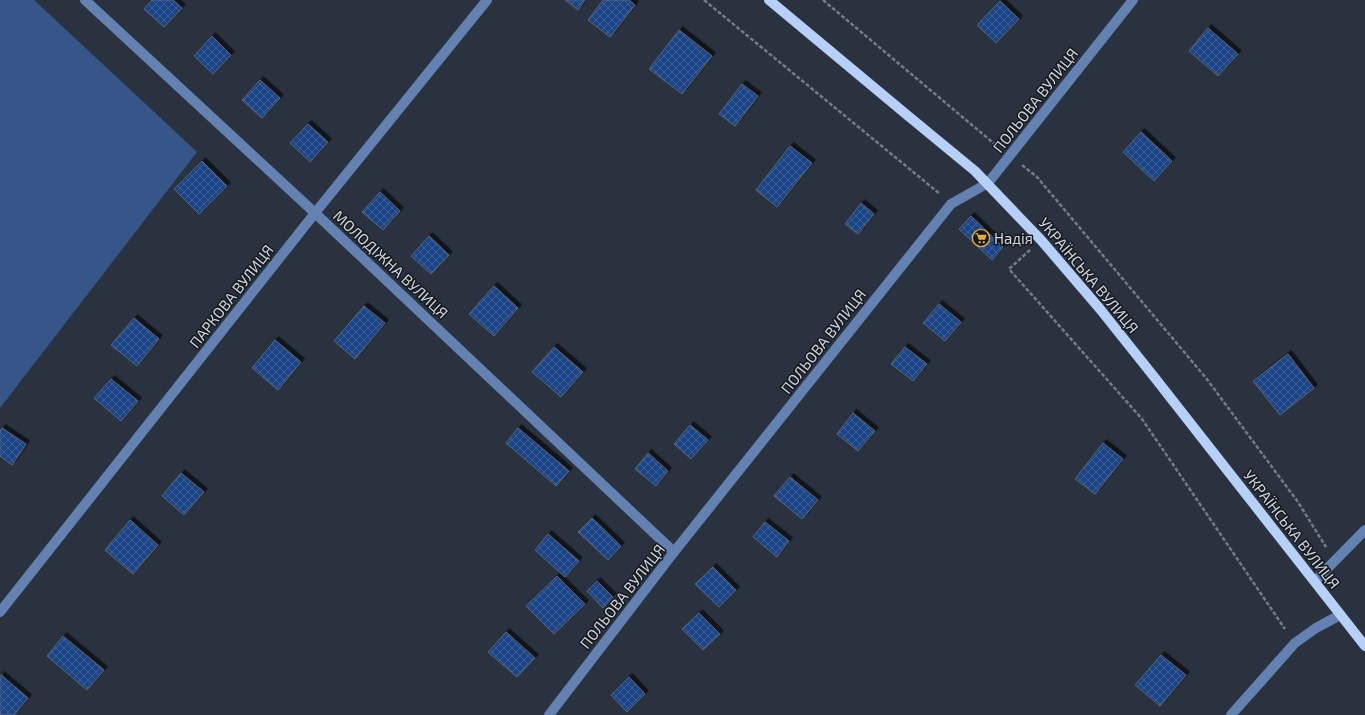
<svg xmlns="http://www.w3.org/2000/svg" width="1365" height="715" font-family="'Exo 2',sans-serif">
  <style>
    .garden { fill: #36568a }
    .building { fill: url(#building-cross-hatch); stroke: #5b6472; filter: url(#shadow) }
    .lines { fill: none; stroke-linecap: round; stroke-linejoin: round }
    .path { stroke: #757c86; stroke-width: 2.5; stroke-dasharray: 4 2; stroke-linecap: butt }
    .minor { stroke: #6381b1; stroke-width: 10 }
    .major { stroke: #b7d0f7; stroke-width: 10 }
    .labels { text-anchor: middle; dominant-baseline: central; stroke-width: 3; stroke-linejoin: round; paint-order: stroke }
    .street-label { font-size: 15px; fill: #d1d6de; stroke: #161a20 }
    .poi-label { font-size: 15px; fill: #d1d6de; stroke: #161a20; text-anchor: start }
  </style>
  <defs>
    <pattern id="building-cross-hatch" width="8" height="8" patternUnits="userSpaceOnUse"><rect width="8" height="8" fill="#1c4587"/><path d="M0 0l8 8M0 8l8-8" fill="none" stroke="#3c5f98"/></pattern>
    <filter id="shadow"><feDropShadow dx="3.5" dy="-3.5" stdDeviation="0" flood-color="#0009"/></filter>
  </defs>
  <rect width="100%" height="100%" fill="#2a323f"/>
  <!-- garden -->
  <polygon class="garden" points="0,0 34,0 197,152 0,408"/>
  <!-- building -->
  <g class="building">
    <polygon points="152,0 173,0 182,8 164,27 144,9"/>
    <polygon points="565,0 585,0 578,10"/>
    <polygon points="603,0 629,0 635,5 610,37 588,20"/>
    <polygon points="1000,1 1019,19 996,43 977,25"/>
    <polygon points="1208,28 1238,54 1218,76 1189,51"/>
    <polygon points="679,30 712,56 682,94 649,69"/>
    <polygon points="212,36 231,55 213,74 194,56"/>
    <polygon points="260,80 280,98 262,118 242,100"/>
    <polygon points="742,84 758,96 735,126 719,114"/>
    <polygon points="308,124 328,142 310,162 290,143"/>
    <polygon points="1141,132 1172,161 1154,181 1123,152"/>
    <polygon points="790,146 812,163 777,207 756,190"/>
    <polygon points="202,161 227,186 199,214 174,189"/>
    <polygon points="380,192 400,211 383,230 362,212"/>
    <polygon points="861,203 874,214 858,234 845,224"/>
    <polygon points="971,216 1003,247 992,260 959,229"/>
    <polygon points="429,236 449,255 431,274 411,256"/>
    <polygon points="494,286 518,308 494,336 469,314"/>
    <polygon points="939,304 961,322 945,341 923,323"/>
    <polygon points="364,306 385,323 355,359 334,341"/>
    <polygon points="134,318 159,339 137,366 111,345"/>
    <polygon points="275,340 301,362 278,390 252,368"/>
    <polygon points="554,347 583,372 561,397 532,372"/>
    <polygon points="905,347 927,364 913,381 891,364"/>
    <polygon points="1288,354 1314,388 1280,415 1253,381"/>
    <polygon points="111,379 138,401 121,421 94,398"/>
    <polygon points="853,413 875,431 858,451 837,434"/>
    <polygon points="690,425 708,440 691,459 674,444"/>
    <polygon points="2,428 26,444 12,465 0,456 0,431"/>
    <polygon points="518,428 569,471 556,486 506,443"/>
    <polygon points="1103,443 1123,459 1095,494 1075,479"/>
    <polygon points="648,453 668,471 656,486 635,469"/>
    <polygon points="181,473 204,492 184,515 162,496"/>
    <polygon points="790,477 818,500 802,519 774,496"/>
    <polygon points="592,518 621,546 608,560 578,532"/>
    <polygon points="130,520 158,545 133,574 105,550"/>
    <polygon points="765,522 789,541 777,557 753,537"/>
    <polygon points="548,534 579,561 565,577 535,550"/>
    <polygon points="713,567 736,590 719,607 695,584"/>
    <polygon points="557,576 585,604 554,634 526,606"/>
    <polygon points="597,581 613,597 603,608 587,591"/>
    <polygon points="699,613 720,634 703,650 682,629"/>
    <polygon points="506,632 535,658 517,677 488,652"/>
    <polygon points="63,636 104,670 87,690 47,656"/>
    <polygon points="1161,655 1186,675 1160,706 1135,685"/>
    <polygon points="1,675 28,698 14,715 0,715 0,677"/>
    <polygon points="629,677 645,694 627,712 611,695"/>
  </g>
  <g class="lines">
    <!-- path -->
    <g class="path">
      <polyline points="704,0 940,194"/>
      <polyline points="823,0 997,146"/>
      <polyline points="1022,165 1037,177 1206,378 1298,502 1326,547"/>
      <polyline points="1030,250 1009,269 1142,419 1285,629"/>
    </g>
    <!-- minor -->
    <g class="minor">
      <polyline points="85,0 315,213 674,552"/>
      <polyline points="1315,581 1365,530"/>
      <polyline points="0,612 315,213 487,0"/>
      <polyline points="549,715 674,552 951,204 988,183 1133,0"/>
      <polyline points="1231,715 1295,643 1316,628 1340,615"/>
    </g>
    <!-- major -->
    <polyline class="major" points="769,0 907,115 975,171 1041,240 1100,309 1155,378 1365,646"/>
  </g>
  <!-- icons -->
  <defs>
    <symbol id="supermarket-ring" viewBox="-11 -11 22 22"><circle r="9.5" fill="#161a20" stroke="#e7ac37" stroke-width="1.5"/><path d="M-6-5.5h2.5l.6 2H6L4.5 2H-2.5L-4.4-4H-6ZM-1.5 3.2a1.3 1.3 0 1 0 .1 0ZM3 3.2a1.3 1.3 0 1 0 .1 0Z" fill="#e7ac37"/></symbol>
  </defs>
  <g fill-rule="evenodd">
    <use href="#supermarket-ring" x="971" y="228" width="20" height="20"/>
  </g>
  <g class="labels">
    <!-- street labels -->
    <g class="street-label">
      <text transform="translate(1035 100) rotate(-52)">ПОЛЬОВА ВУЛИЦЯ</text>
      <text transform="translate(391 264) rotate(43)">МОЛОДІЖНА ВУЛИЦЯ</text>
      <text transform="translate(1089 275) rotate(50)">УКРАЇНСЬКА ВУЛИЦЯ</text>
      <text transform="translate(231 296) rotate(-52)">ПАРКОВА ВУЛИЦЯ</text>
      <text transform="translate(823 341) rotate(-52)">ПОЛЬОВА ВУЛИЦЯ</text>
      <text transform="translate(1292 529) rotate(52)">УКРАЇНСЬКА ВУЛИЦЯ</text>
      <text transform="translate(622 596) rotate(-52)">ПОЛЬОВА ВУЛИЦЯ</text>
    </g>
    <!-- poi labels -->
    <g class="poi-label">
      <text x="994" y="238">Надія</text>
    </g>
  </g>
</svg>
